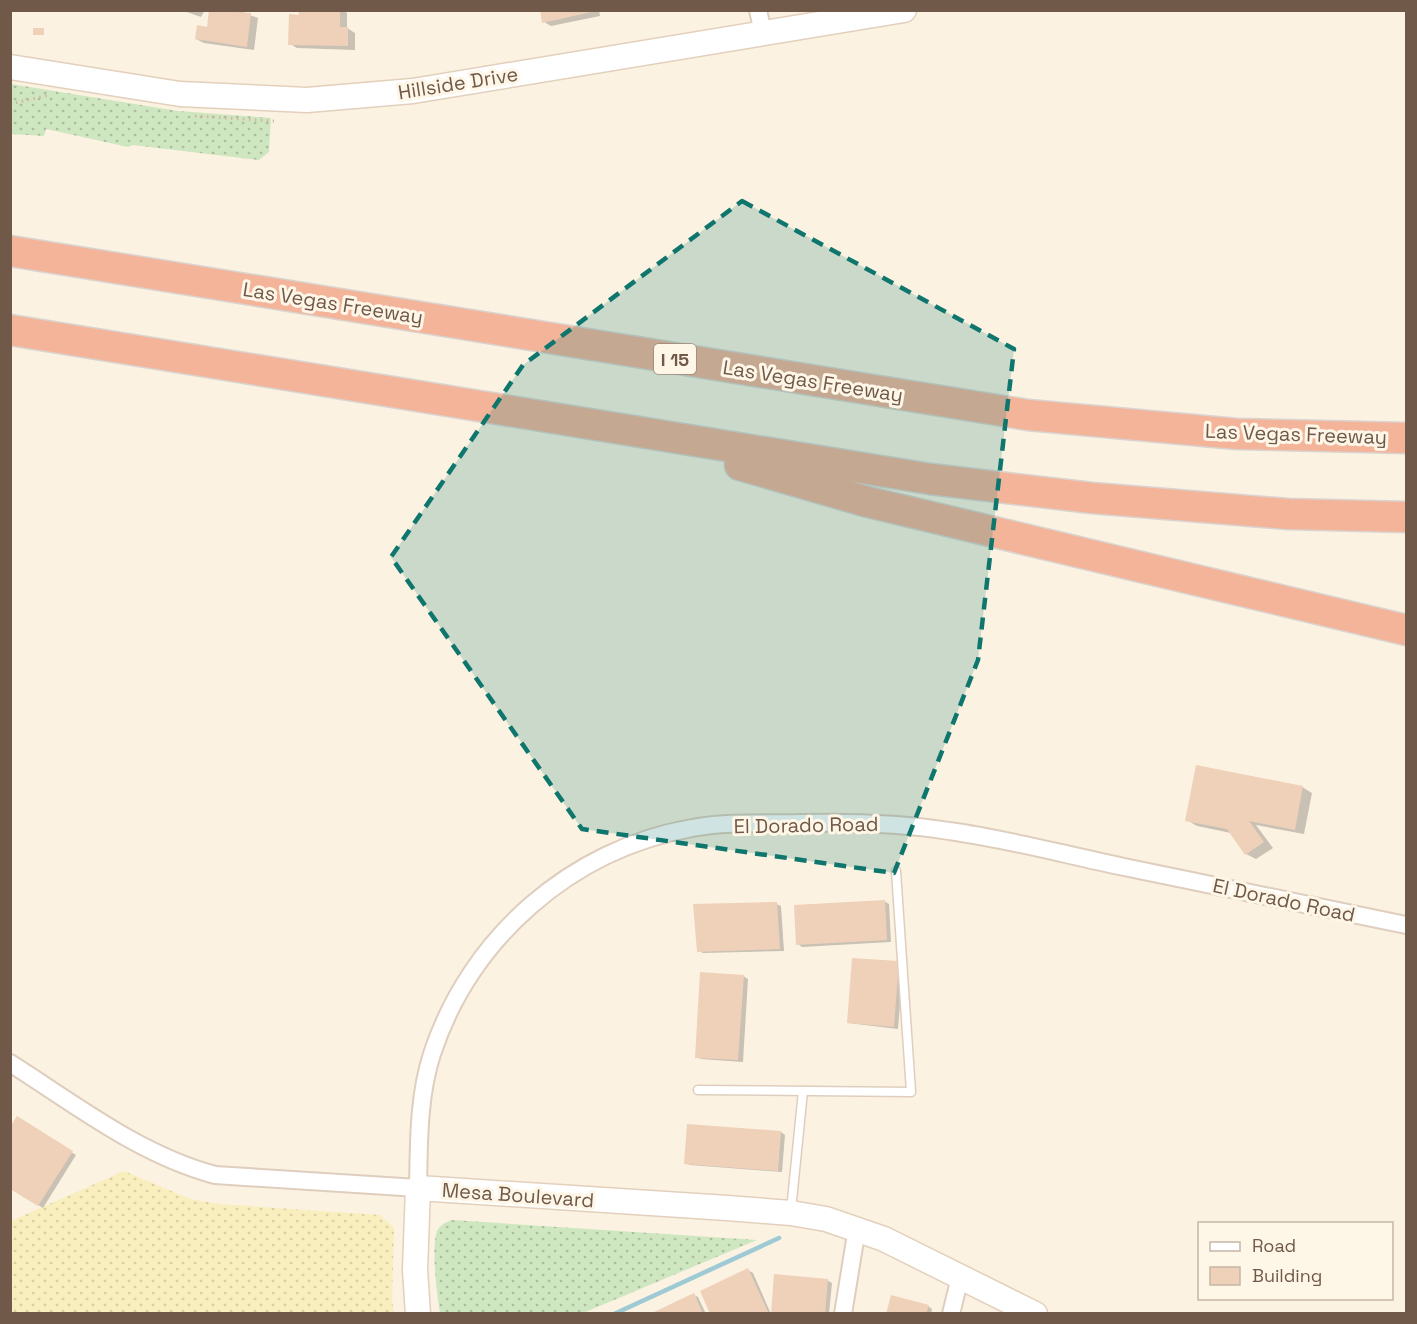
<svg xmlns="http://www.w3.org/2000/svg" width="1417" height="1324" font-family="'Space Grotesk',sans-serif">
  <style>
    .grass { fill: url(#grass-dots) }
    .sand { fill: url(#sand-dots) }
    .shadow { fill: #0003 }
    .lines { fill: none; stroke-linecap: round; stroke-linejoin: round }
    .stream { stroke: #9ecad5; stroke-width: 4.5 }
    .building { fill: #efd1ba }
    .lane-casing { stroke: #dfcebe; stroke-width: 11 }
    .street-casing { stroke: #dfcebe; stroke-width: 20 }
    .secondary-casing { stroke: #e3d0bc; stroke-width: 27 }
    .highway-casing { stroke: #dad4d0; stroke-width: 33 }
    .path { stroke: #d4b49e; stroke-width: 3; stroke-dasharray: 1.5 4.5; stroke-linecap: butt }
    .lane { stroke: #fff; stroke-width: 8 }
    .street { stroke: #fff; stroke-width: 16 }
    .secondary { stroke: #fff; stroke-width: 24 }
    .highway { stroke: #f3b49a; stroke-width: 30 }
    .marked { fill: #0f766e; fill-opacity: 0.2; stroke: #0f766e; stroke-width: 4.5; stroke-dasharray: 12 8; stroke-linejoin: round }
    .labels { text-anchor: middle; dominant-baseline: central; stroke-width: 6; stroke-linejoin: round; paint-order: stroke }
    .shield { fill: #fef6e7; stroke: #9b8878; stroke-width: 1.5 }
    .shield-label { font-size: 18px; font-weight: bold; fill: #715949 }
    .street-label { font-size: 20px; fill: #715949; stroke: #fef6e7 }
  </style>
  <defs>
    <pattern id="grass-dots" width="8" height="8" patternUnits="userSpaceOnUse" patternTransform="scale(1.5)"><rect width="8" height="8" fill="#cfe7c1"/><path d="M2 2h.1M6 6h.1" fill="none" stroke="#acbe9f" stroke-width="1.8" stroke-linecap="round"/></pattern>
    <pattern id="sand-dots" width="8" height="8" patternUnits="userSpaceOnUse" patternTransform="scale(1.5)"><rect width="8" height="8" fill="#f9eebd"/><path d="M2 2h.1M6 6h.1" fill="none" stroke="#d9cea4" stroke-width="1.8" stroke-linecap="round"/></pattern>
  </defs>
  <rect width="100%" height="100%" fill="#fbf2e1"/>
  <!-- grass -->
  <g class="grass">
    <polygon points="11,84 178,111 271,118 269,152 259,160 133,145 128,147 46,129 44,136 11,134"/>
    <path d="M452,1220L757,1240L583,1313H440C437,1295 431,1248 437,1231C440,1225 446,1222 452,1220Z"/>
  </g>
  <!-- sand -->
  <polygon class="sand" points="124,1171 190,1199 219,1204 380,1215 394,1228 392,1300 394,1313 11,1313 11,1221"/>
  <!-- shadow -->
  <g class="shadow">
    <polygon points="181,10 205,10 201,17"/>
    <polygon points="211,10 245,10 244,13 258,18 254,50 204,43 196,39 209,28"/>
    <polygon points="300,10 342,10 347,13 347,28 355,33 355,50 297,48 290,44"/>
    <polygon points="541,10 599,10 600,16 551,26 544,22"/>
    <polygon points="1302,787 1312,793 1304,834 1256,825 1273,848 1256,859 1246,854 1231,833 1197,826 1187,820"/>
    <polygon points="884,901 889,904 891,942 802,947 798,944"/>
    <polygon points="776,904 781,906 784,951 703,953 699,951"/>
    <polygon points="853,959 903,965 898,1029 848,1023"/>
    <polygon points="743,976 748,979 743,1062 701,1059 697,1057"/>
    <polygon points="18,1118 76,1155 43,1208 10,1188"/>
    <polygon points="781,1132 785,1135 782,1172 690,1165 686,1163"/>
    <polygon points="748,1270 753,1273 771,1314 712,1314"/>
    <polygon points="827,1280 832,1283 829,1314 772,1314"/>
    <polygon points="694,1295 698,1297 706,1314 653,1314"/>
    <polygon points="928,1306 932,1309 931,1314 888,1314"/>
  </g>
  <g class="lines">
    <!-- stream -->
    <polyline class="stream" points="614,1314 779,1238"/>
  </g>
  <!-- building -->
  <g class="building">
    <polygon points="209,10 251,13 247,47 195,39 197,25 207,27"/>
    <polygon points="299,10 340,10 340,27 348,27 348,46 288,45 289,14 299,15"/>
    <polygon points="540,10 595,10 596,11 542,23"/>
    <rect x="33" y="28" width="11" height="7"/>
    <polygon points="1196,765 1303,786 1295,830 1249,821 1264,842 1245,855 1227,829 1185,821"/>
    <polygon points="885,900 887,940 796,945 794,905"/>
    <polygon points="777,902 780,949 697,952 693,904"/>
    <polygon points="852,958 899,961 894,1027 847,1023"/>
    <polygon points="700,972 744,975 738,1060 695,1058"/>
    <polygon points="17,1116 73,1151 38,1206 10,1189 10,1127"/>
    <polygon points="687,1124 781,1131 778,1171 684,1164"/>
    <polygon points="748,1268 768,1312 710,1314 700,1291"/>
    <polygon points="774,1274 828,1279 825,1314 771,1314"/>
    <polygon points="694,1293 703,1314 650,1314 677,1301"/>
    <polygon points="891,1295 929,1305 926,1314 886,1314"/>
  </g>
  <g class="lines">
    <defs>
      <g id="lane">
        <polyline points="698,1090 911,1092 896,871"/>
        <polyline points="791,1210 803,1091"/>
      </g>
      <g id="street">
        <polyline points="758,10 763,33"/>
        <path d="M10,1063C76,1105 140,1155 215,1175L418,1188C419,1144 418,1097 432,1054C470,938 571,849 692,828C727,821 767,824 802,823C852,822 900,823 949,831C1008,839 1066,855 1124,867C1218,886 1312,906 1406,925"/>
        <polyline points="843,1314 857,1228"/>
        <polyline points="951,1314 960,1277"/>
      </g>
      <g id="secondary">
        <polyline points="10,67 180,94 307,100 413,91 904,10"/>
        <polyline points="418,1314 415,1270 418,1188 727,1208 791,1213 826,1219 884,1239 1035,1314"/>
      </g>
      <g id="highway">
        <polyline points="10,251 1028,415 1237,434 1406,438"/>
        <polyline points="10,330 930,479 1092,498 1288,514 1406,517"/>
        <polyline points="740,465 868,502 1406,630"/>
      </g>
    </defs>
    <!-- lane casing -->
    <use href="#lane" class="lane-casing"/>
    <!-- street casing -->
    <use href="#street" class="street-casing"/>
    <!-- secondary casing -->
    <use href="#secondary" class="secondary-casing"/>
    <!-- highway casing -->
    <use href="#highway" class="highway-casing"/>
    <!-- path -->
    <g class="path">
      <polyline points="10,104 49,95"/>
      <polyline points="195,116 274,121"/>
    </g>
    <!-- lane -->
    <use href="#lane" class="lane"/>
    <!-- street -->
    <use href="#street" class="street"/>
    <!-- secondary -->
    <use href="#secondary" class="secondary"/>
    <!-- highway -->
    <use href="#highway" class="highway"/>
  </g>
  <!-- marked area -->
  <path class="marked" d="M742,201L1014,349L978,660L894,873L582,829L391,557L523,365Z"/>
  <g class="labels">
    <!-- shield labels -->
    <rect class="shield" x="654" y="344" width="42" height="30" rx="4.5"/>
    <g class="shield-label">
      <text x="675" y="359">I 15</text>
    </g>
    <!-- street labels -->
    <g class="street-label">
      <text transform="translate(458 83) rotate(-9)">Hillside Drive</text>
      <text transform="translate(333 303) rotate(9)">Las Vegas Freeway</text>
      <text transform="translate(813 381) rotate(9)">Las Vegas Freeway</text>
      <text transform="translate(1296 434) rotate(2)">Las Vegas Freeway</text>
      <text transform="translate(806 825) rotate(-1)">El Dorado Road</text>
      <text transform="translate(1284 900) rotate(12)">El Dorado Road</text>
      <text transform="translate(518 1195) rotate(4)">Mesa Boulevard</text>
    </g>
  </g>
  <!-- border -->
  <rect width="1417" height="1324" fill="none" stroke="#715949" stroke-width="24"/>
  <!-- legend -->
  <rect x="1198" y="1222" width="195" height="78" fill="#fef6e7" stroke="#c6b7a8" stroke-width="1.5"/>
  <rect x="1210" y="1242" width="30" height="9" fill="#ffffff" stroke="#c6b7a8" stroke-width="1.5"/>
  <text x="1252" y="1252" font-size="18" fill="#715949">Road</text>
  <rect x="1210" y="1267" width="30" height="18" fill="#efd1ba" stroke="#c6b7a8" stroke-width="1.5"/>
  <text x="1252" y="1282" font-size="18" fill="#715949">Building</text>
</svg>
